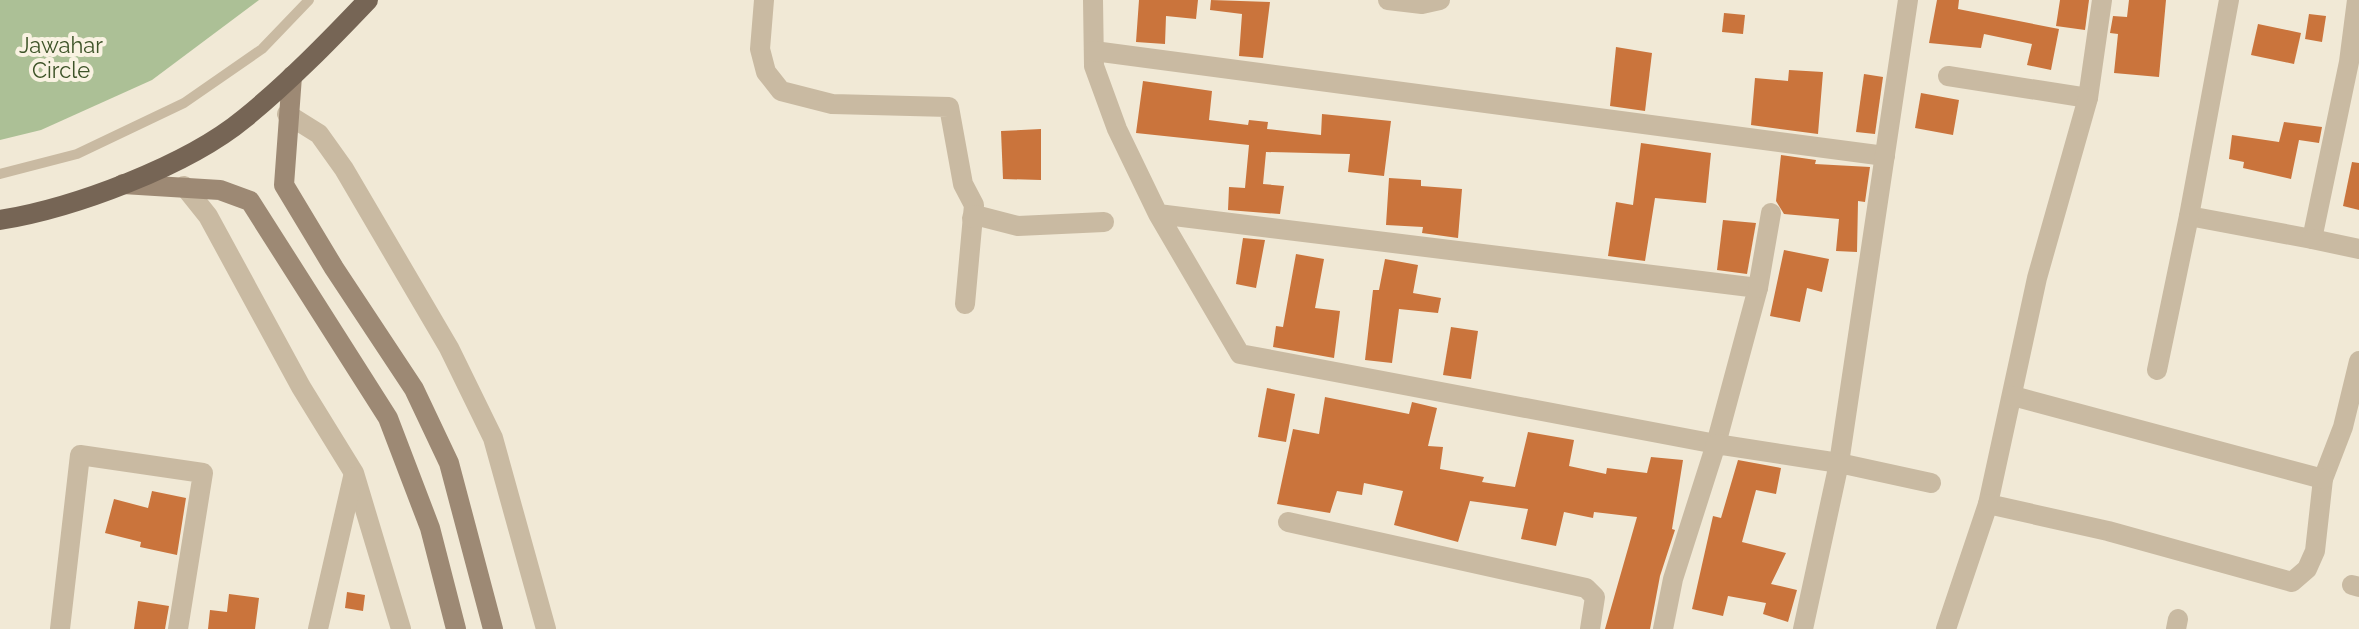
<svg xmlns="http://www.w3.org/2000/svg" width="2359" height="629" font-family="Raleway,sans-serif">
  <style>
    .green { fill: #acc096 }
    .building { fill: #ca743c }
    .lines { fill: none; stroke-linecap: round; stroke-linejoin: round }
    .lane { stroke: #c9baa2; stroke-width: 10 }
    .street { stroke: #c9baa2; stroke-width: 20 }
    .secondary { stroke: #9d8974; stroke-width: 20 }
    .primary { stroke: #766555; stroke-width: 20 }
    .labels { text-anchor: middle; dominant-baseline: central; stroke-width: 8; stroke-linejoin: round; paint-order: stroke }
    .park-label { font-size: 22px; fill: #3d5328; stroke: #f9f2e2 }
  </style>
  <rect width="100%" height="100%" fill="#f1e9d6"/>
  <!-- green -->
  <polygon class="green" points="0,0 259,0 152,80 41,130 0,140"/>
  <!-- building -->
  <g class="building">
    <polygon points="1139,0 1198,0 1196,19 1166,16 1165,44 1136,42"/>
    <polygon points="1211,0 1270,2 1263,58 1239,56 1242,14 1210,10"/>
    <polygon points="1937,0 1959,0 1958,9 2059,29 2051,70 2027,65 2032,44 1984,34 1981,48 1929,43"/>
    <polygon points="2060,0 2089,0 2085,30 2056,26"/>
    <polygon points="2129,0 2166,0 2159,77 2114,73 2118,34 2110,33 2113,16 2127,17"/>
    <polygon points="1724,13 1745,15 1743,34 1722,32"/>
    <polygon points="2309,14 2326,16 2322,42 2305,39"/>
    <polygon points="2258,24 2301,33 2294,64 2251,55"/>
    <polygon points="1616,47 1652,53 1645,111 1610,106"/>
    <polygon points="1789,70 1823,72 1818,134 1751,125 1755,78 1788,81"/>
    <polygon points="1864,74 1883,77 1875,134 1856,132"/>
    <polygon points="1143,81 1212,91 1209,120 1248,125 1249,120 1268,122 1267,129 1321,135 1322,114 1391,121 1384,176 1348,172 1350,154 1266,152 1263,184 1284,186 1280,214 1228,210 1229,187 1245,188 1249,145 1136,133"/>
    <polygon points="1921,93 1959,100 1953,135 1915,128"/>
    <polygon points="2284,122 2322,127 2319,143 2299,140 2291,179 2243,168 2244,162 2229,159 2232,135 2279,142"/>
    <polygon points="1041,129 1041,180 1003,179 1001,131"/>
    <polygon points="1641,143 1711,153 1706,203 1655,198 1645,261 1608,256 1616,202 1633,205"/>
    <polygon points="1781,155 1816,160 1815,164 1870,167 1865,202 1858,201 1857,252 1836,251 1839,219 1784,214 1776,201"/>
    <polygon points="2352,162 2359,163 2359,210 2343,206"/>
    <polygon points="1389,178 1421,180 1421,186 1462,189 1458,238 1422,233 1423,227 1386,225"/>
    <polygon points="1723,220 1756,223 1747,274 1717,270"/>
    <polygon points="1243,238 1265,240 1256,288 1236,284"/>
    <polygon points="1784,250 1829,259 1822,292 1807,288 1800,322 1770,316"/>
    <polygon points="1296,254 1324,259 1315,308 1340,311 1334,358 1273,347 1276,326 1283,327"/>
    <polygon points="1385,259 1418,265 1413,293 1441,298 1438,313 1399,309 1392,363 1365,360 1373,290 1379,290"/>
    <polygon points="1451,327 1478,331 1471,379 1443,375"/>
    <polygon points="1267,388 1295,394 1286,442 1258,437"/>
    <polygon points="1325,397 1409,414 1412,402 1437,408 1428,446 1443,447 1440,469 1484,477 1482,482 1515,487 1528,432 1574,440 1569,466 1606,474 1607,468 1647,473 1651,457 1683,460 1672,529 1675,530 1660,576 1650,629 1605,629 1637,517 1594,512 1593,518 1564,512 1556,546 1521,539 1528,509 1470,501 1458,542 1394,525 1403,491 1364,483 1362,495 1337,491 1330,513 1277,504 1293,429 1319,434"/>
    <polygon points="1738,460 1781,468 1776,494 1756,490 1742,542 1786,553 1771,584 1797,590 1788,622 1763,614 1766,603 1728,596 1723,616 1692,609 1713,516 1721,518"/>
    <polygon points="152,491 186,498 177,555 140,547 141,542 105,533 114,499 148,508"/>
    <polygon points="347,592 365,595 363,611 345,608"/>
    <polygon points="229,594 259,598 255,629 208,629 210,610 227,612"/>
    <polygon points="138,601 169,606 165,629 134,629"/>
  </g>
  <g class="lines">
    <!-- lane -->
    <polyline class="lane" points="0,174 77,154 184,103 262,49 309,0"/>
    <!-- street -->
    <g class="street">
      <polyline points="764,0 760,49 766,72 781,91 832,104 949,107 963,184 974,205 965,304"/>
      <polyline points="1093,0 1094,66 1117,129 1158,214 1758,288 1716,444 1240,354 1158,214"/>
      <polyline points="1388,0 1422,4 1440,0"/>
      <polyline points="2229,0 2189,216 2312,239 2349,62 2357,0"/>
      <polyline points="1094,51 1885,156"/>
      <polyline points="1948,76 2088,98 2102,0"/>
      <polyline points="2088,98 2037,278 1988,504 2108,531 2292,582 2307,569 2315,551 2323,479 2343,427 2359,361"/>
      <polyline points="287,114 319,134 344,169 449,348 493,438 546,629"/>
      <polyline points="184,186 208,216 301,387 354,473 401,629"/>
      <polyline points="972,218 975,215 1018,226 1104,222"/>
      <polyline points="2312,239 2359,249"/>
      <polyline points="1758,288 1771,213"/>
      <polyline points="2157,370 2189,216"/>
      <polyline points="2013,396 2323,479"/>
      <polyline points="1288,522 1586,588 1595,597 1590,629"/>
      <polyline points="2352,585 2359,587"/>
      <polyline points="60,629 80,455 203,473 178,629"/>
      <polyline points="318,629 353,477"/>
      <polyline points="1663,629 1673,579 1716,444 1839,463 1908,0"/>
      <polyline points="1803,629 1839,463 1931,483"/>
      <polyline points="1946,629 1988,504"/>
      <polyline points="2176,629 2178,619"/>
    </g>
    <!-- secondary -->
    <g class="secondary">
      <polyline points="292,76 284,185 334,268 414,389 449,463 493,629"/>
      <polyline points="123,184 220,190 250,201 388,418 430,528 456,629"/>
    </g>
    <!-- primary -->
    <path class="primary" d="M0,220C74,208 187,166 245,118C289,82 329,41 368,0"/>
  </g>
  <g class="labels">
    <!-- park labels -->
    <g class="park-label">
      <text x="61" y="45">Jawahar<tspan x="61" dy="25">Circle</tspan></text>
    </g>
  </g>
</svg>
